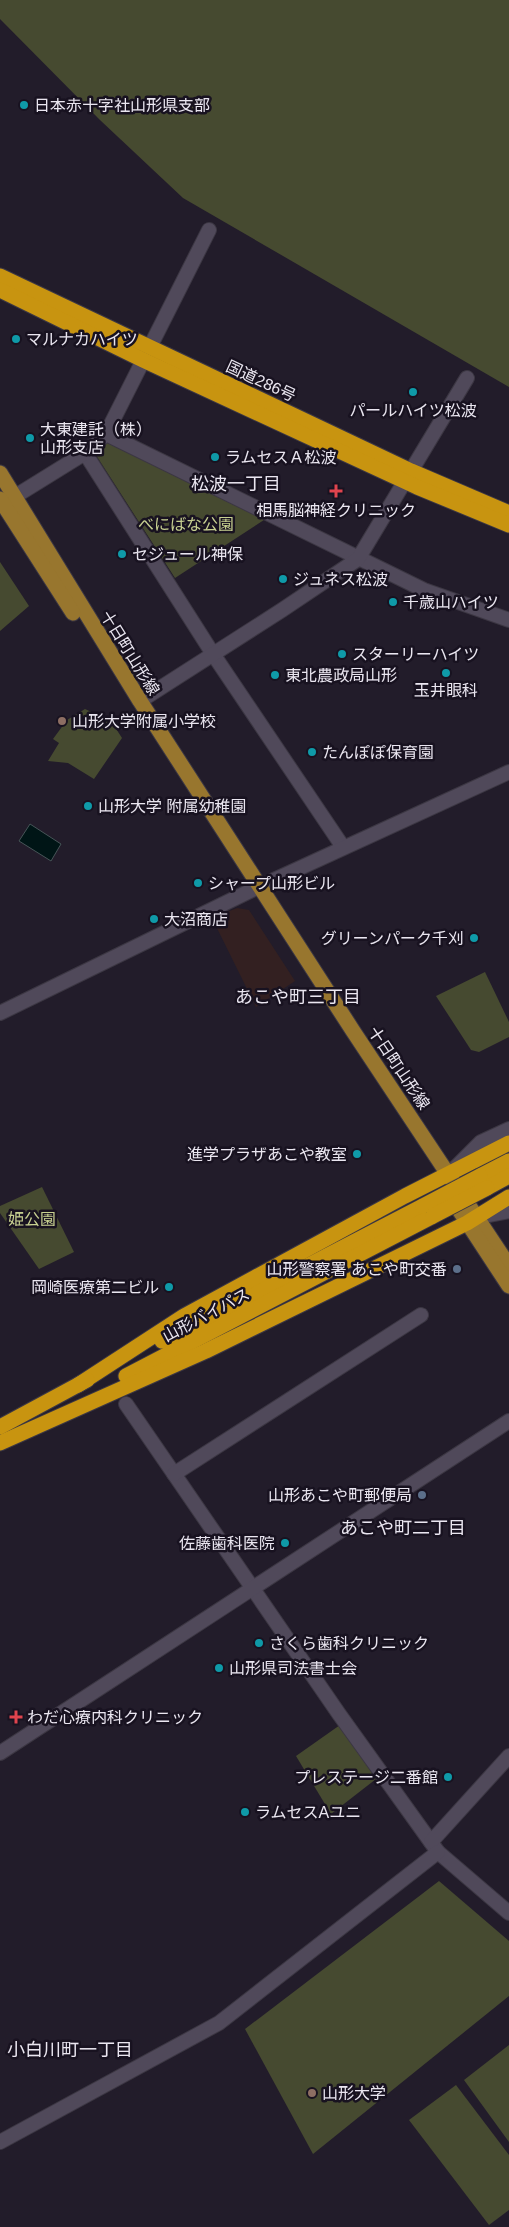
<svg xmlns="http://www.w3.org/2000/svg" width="509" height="2227" font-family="Helvetica,'Noto Sans JP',sans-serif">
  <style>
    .commercial { fill: #332021 }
    .green { fill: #464a30 }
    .water { fill: #001516; stroke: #465457 }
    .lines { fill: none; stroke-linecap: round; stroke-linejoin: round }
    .minor-casing { stroke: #3c3743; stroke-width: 16 }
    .major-casing { stroke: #3c3743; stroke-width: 17 }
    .highway-casing { stroke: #3c3743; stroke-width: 17 }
    .minor { stroke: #50495a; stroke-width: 14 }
    .major { stroke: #98762e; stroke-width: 15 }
    .highway { stroke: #c89410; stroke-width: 15 }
    .highway-bridge-casing { stroke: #3c3743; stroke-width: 17; stroke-linecap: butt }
    .highway-bridge { stroke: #c89410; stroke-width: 15 }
    .culture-dot { fill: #0f9aa8; stroke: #181220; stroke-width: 2 }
    .health-dot { fill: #e0444e; stroke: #181220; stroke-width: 2 }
    .education-dot { fill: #8d6e63; stroke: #181220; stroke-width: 2 }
    .service-dot { fill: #5c6f8a; stroke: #181220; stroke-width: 2 }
    .labels { text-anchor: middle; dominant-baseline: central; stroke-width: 5; stroke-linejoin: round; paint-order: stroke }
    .poi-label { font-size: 16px; fill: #eae6f0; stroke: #181220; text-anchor: start }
    .street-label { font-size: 16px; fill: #eae6f0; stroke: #181220 }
    .park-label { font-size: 16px; fill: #c7d090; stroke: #181220 }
    .neighbourhood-label { font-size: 18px; fill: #eae6f0; stroke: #181220 }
  </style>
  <rect width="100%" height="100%" fill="#221c2a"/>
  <!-- commercial -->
  <polygon class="commercial" points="237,908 249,910 295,981 256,1007 212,918"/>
  <!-- green -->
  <g class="green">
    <polygon points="0,0 509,0 509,387 183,198 100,120 0,19"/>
    <polygon points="108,441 267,518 175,578 94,452"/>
    <polygon points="0,562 29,606 0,631"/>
    <polygon points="85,709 111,721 122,738 94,779 68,763 48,761 59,743 53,739 67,720"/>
    <polygon points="485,972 509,1022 509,1037 479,1052 471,1050 436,996"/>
    <polygon points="42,1187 74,1252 39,1269 0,1213 0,1206"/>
    <polygon points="340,1725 376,1779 331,1814 296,1756"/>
    <polygon points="439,1881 509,1941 509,1996 313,2154 245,2029"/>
    <polygon points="509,2045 509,2142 464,2080"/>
    <polygon points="456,2085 509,2155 509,2210 489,2225 409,2120"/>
  </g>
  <!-- water -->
  <polygon class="water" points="30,824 61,844 51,861 19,841"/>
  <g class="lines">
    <defs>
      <g id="minor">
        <polyline points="106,434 424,590 509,620"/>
        <polyline points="85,453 213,654 343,847"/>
        <polyline points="14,497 85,453 106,434 209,230"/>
        <polyline points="140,701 282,610 358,559 467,378"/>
        <polyline points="0,1013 252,890 509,772"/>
        <polyline points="454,1169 481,1142 509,1129"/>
        <polyline points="479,1217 509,1211"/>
        <polyline points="126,1404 339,1714 438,1852 509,1913"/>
        <polyline points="174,1474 421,1315"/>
        <polyline points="0,1753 509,1421"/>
        <polyline points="431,1842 509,1756"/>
        <polyline points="0,2142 219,2023 438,1852"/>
      </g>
      <g id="major">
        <polyline points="0,473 140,701 353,1031 509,1266"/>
        <polyline points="0,499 73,613"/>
        <polyline points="448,1193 509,1286"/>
      </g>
      <g id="highway">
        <polyline points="0,276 411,471 509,513"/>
        <polyline points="0,290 143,360 417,487 509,525"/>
        <polyline points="480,1176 509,1161"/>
        <polyline points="487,1188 509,1176"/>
        <polyline points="162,1341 423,1206"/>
        <polyline points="126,1376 433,1216"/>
        <polyline points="78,1385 184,1316 405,1196 509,1143"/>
        <polyline points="0,1427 87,1380"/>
        <polyline points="0,1443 206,1351 467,1223 509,1197"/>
      </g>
    </defs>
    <!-- minor casing -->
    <use href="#minor" class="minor-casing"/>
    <!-- major casing -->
    <use href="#major" class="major-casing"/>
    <!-- highway casing -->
    <use href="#highway" class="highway-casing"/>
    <!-- minor -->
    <use href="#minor" class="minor"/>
    <!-- major -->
    <use href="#major" class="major"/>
    <!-- highway -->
    <use href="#highway" class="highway"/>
    <defs>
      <g id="highway-bridge">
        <polyline points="423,1206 480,1176"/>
        <polyline points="433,1216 487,1188"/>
      </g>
    </defs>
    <!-- highway-bridge casing -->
    <use href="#highway-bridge" class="highway-bridge-casing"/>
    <!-- highway-bridge -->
    <use href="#highway-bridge" class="highway-bridge"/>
  </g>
  <!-- markers -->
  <g class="culture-dot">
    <circle cx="24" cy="105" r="5"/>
    <circle cx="16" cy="339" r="5"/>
    <circle cx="413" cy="392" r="5"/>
    <circle cx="30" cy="438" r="5"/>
    <circle cx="215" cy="457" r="5"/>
    <circle cx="122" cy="554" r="5"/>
    <circle cx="283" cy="579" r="5"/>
    <circle cx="393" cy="602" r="5"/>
    <circle cx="342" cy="654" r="5"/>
    <circle cx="446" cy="673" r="5"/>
    <circle cx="275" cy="675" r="5"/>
    <circle cx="312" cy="752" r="5"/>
    <circle cx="88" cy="806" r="5"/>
    <circle cx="198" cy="883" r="5"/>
    <circle cx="154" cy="919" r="5"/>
    <circle cx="474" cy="938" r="5"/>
    <circle cx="357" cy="1154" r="5"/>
    <circle cx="169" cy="1287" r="5"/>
    <circle cx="285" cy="1543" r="5"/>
    <circle cx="259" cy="1643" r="5"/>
    <circle cx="219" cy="1668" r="5"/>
    <circle cx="448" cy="1777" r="5"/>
    <circle cx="245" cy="1812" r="5"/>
  </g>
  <g class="health-dot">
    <path d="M333.5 483.5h5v5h5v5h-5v5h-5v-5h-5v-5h5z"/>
    <path d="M13.5 1709.5h5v5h5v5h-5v5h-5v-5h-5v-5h5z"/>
  </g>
  <g class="education-dot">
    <circle cx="62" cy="721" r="5"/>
    <circle cx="312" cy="2093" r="5"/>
  </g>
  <g class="service-dot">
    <circle cx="457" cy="1269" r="5"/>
    <circle cx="422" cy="1495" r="5"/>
  </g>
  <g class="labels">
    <!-- poi labels -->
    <g class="poi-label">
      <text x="34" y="105">日本赤十字社山形県支部</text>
      <text x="26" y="339">マルナカハイツ</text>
      <text x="413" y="410" text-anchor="middle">パールハイツ松波</text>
      <text x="40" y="429">大東建託（株）<tspan x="40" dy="18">山形支店</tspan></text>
      <text x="225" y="457">ラムセスＡ松波</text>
      <text x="336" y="510" text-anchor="middle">相馬脳神経クリニック</text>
      <text x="132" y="554">セジュール神保</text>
      <text x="293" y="579">ジュネス松波</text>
      <text x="403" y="602">千歳山ハイツ</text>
      <text x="352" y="654">スターリーハイツ</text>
      <text x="285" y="675">東北農政局山形</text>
      <text x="446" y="690" text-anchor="middle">玉井眼科</text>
      <text x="72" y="721">山形大学附属小学校</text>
      <text x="322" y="752">たんぽぽ保育園</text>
      <text x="98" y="806">山形大学 附属幼稚園</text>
      <text x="208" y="883">シャープ山形ビル</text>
      <text x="164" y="919">大沼商店</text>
      <text x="464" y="938" text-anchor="end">グリーンパーク千刈</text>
      <text x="347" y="1154" text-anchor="end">進学プラザあこや教室</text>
      <text x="447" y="1269" text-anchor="end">山形警察署 あこや町交番</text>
      <text x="159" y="1287" text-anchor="end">岡崎医療第二ビル</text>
      <text x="412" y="1495" text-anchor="end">山形あこや町郵便局</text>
      <text x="275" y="1543" text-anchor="end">佐藤歯科医院</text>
      <text x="269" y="1643">さくら歯科クリニック</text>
      <text x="229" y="1668">山形県司法書士会</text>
      <text x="27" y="1717">わだ心療内科クリニック</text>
      <text x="438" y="1777" text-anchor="end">プレステージ二番館</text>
      <text x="255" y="1812">ラムセスAユニ</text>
      <text x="322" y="2093">山形大学</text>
    </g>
    <!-- street labels -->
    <g class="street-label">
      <text transform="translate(261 381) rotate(25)">国道286号</text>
      <text transform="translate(130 653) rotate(58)">十日町山形線</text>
      <text transform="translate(399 1068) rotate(56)">十日町山形線</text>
      <text transform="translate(206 1315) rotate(-28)">山形バイパス</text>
    </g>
    <!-- park labels -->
    <g class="park-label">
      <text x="186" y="524">べにばな公園</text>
      <text x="32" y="1219">姫公園</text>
    </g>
    <!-- neighbourhood labels -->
    <g class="neighbourhood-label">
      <text x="236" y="484">松波一丁目</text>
      <text x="298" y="997">あこや町三丁目</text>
      <text x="403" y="1528">あこや町二丁目</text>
      <text x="70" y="2050">小白川町一丁目</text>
    </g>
  </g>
</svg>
